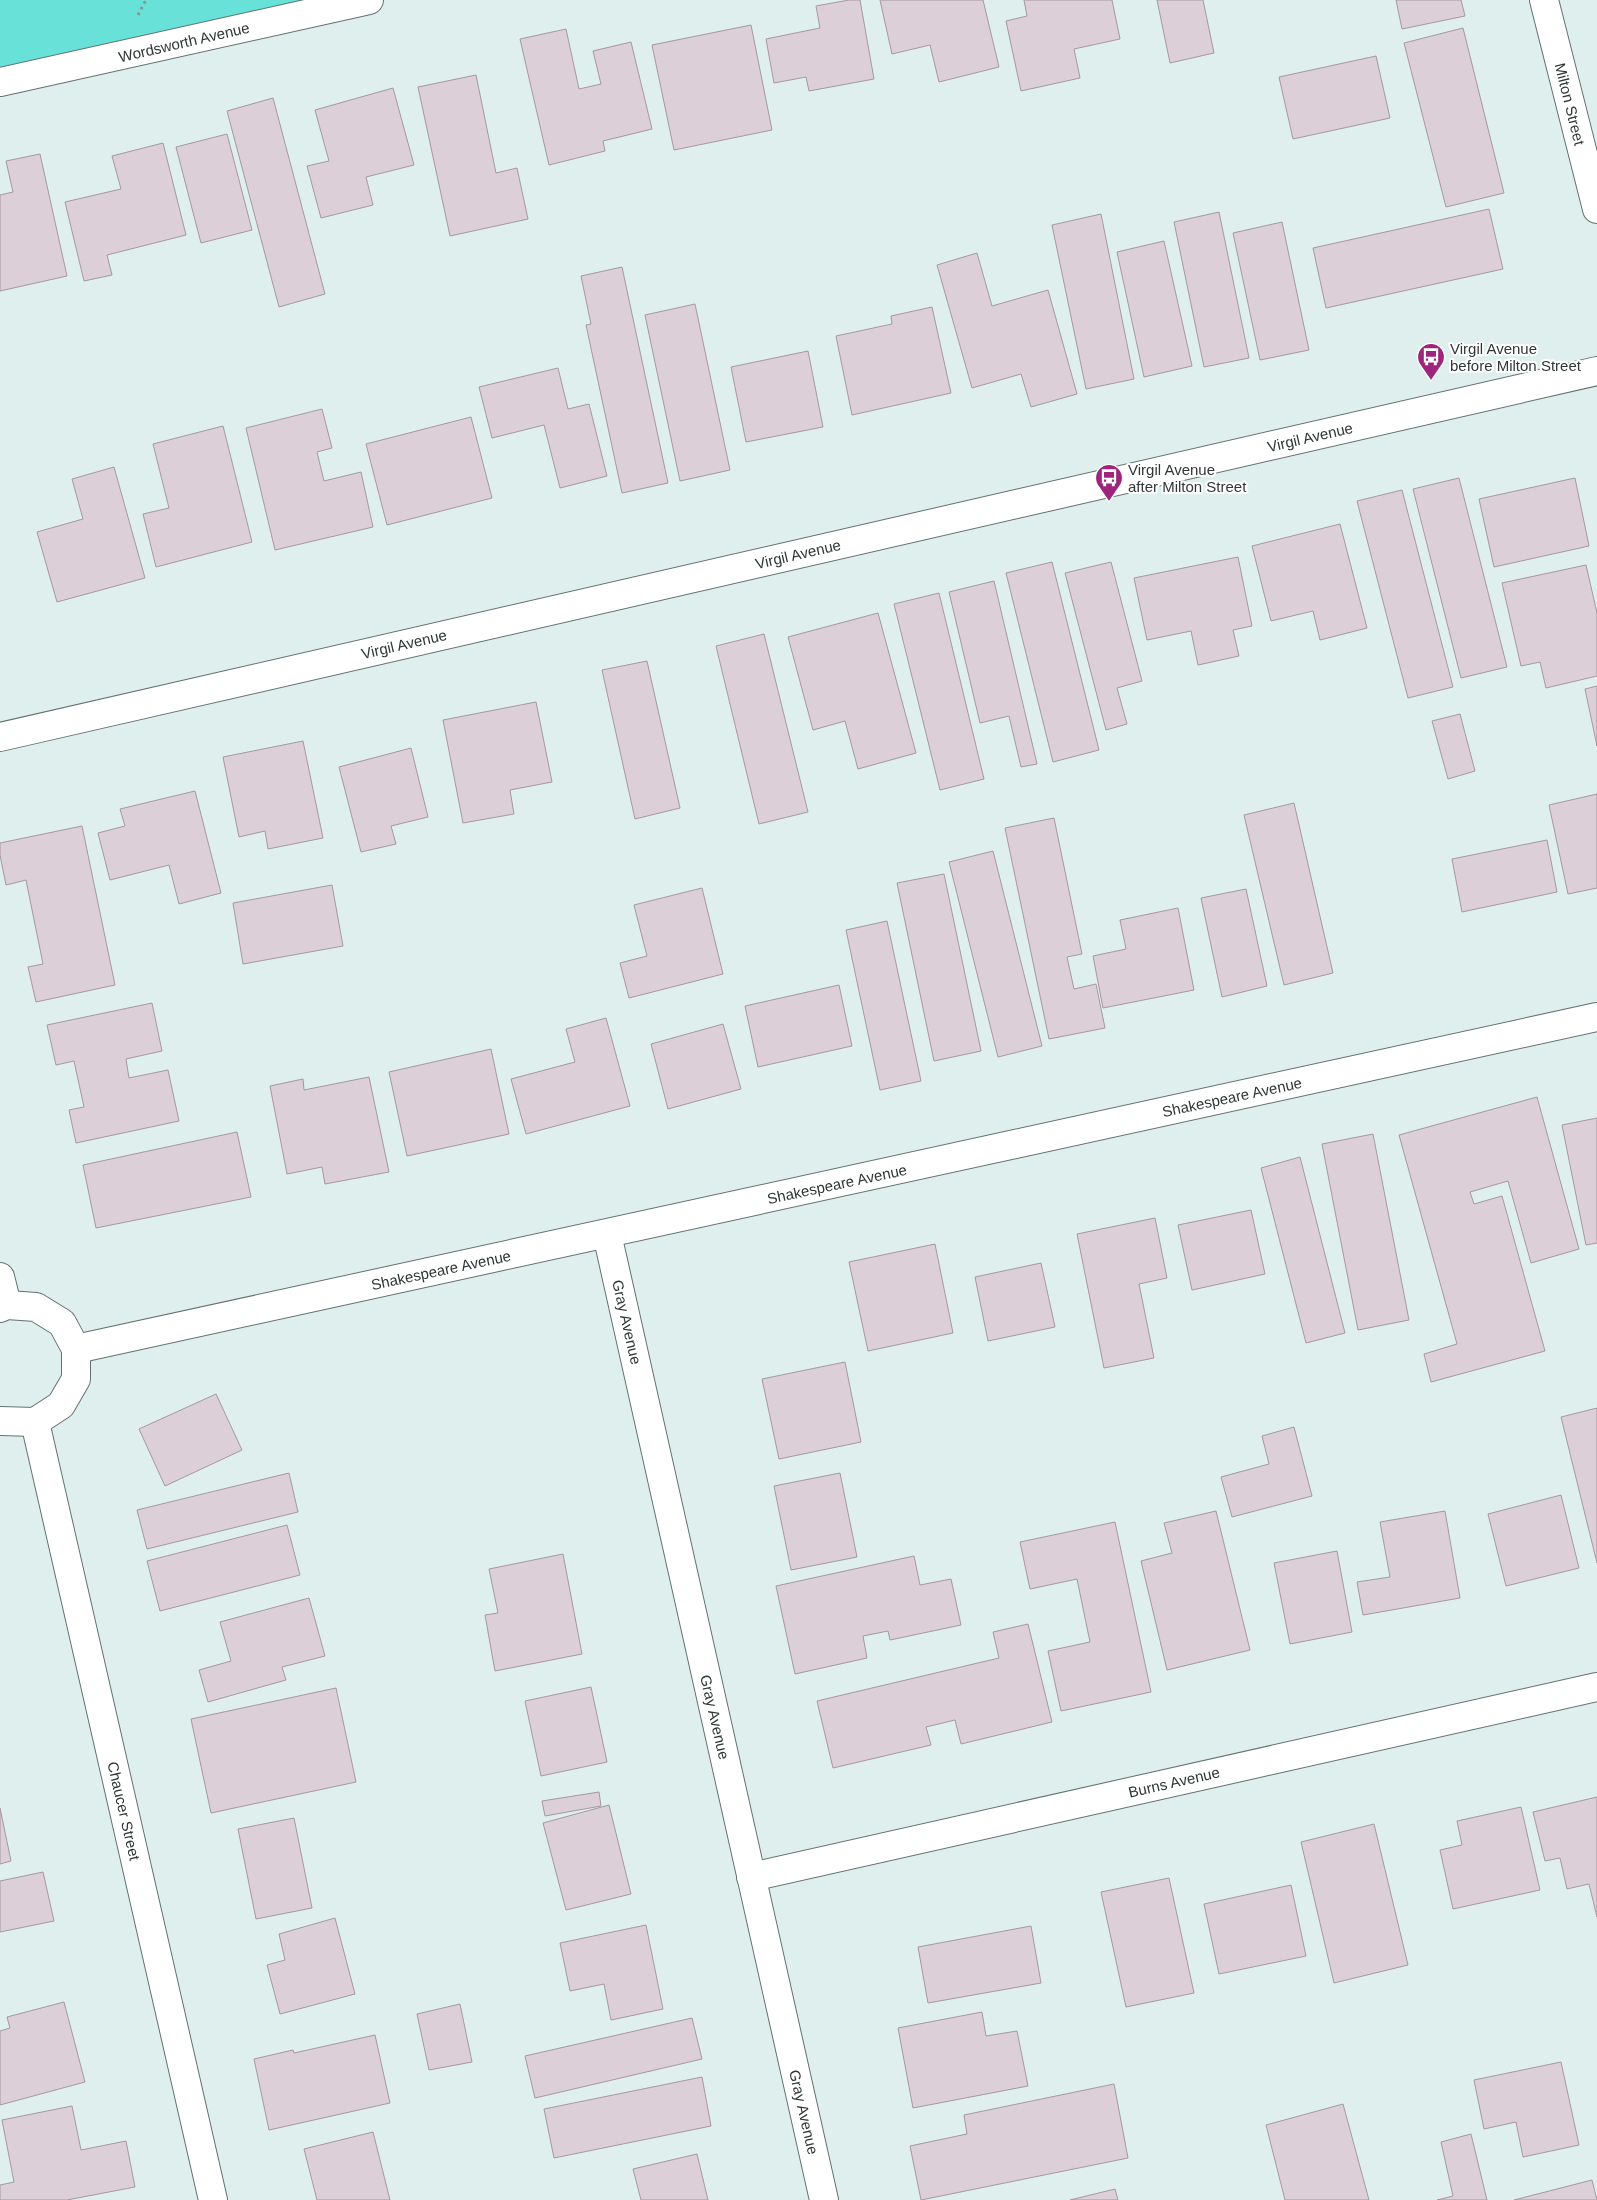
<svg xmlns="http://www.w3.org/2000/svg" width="1597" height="2200" font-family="Arial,sans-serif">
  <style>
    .green { fill: #68e1d8 }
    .building { fill: #dccfd7; stroke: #a598a0 }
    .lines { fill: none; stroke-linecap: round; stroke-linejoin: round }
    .minor-casing { stroke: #637270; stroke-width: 30 }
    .tertiary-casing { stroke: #637270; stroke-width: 30 }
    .path { stroke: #899594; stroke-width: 3; stroke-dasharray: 2.5 4; stroke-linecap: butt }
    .minor { stroke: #fff; stroke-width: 28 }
    .tertiary { stroke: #fff; stroke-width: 28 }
    .labels { text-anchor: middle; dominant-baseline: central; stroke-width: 4; stroke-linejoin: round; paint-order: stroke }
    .street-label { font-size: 15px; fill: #303636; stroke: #fff }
    .poi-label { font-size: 15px; fill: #303636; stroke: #fff; text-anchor: start }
  </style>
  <rect width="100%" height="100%" fill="#deefed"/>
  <!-- green -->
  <polygon class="green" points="0,0 369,0 0,77"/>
  <!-- building -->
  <g class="building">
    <polygon points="849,0 860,0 874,79 809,91 806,77 774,83 766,39 820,28 816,6"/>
    <polygon points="880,0 983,0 999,67 939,82 930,45 892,54"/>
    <polygon points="1024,0 1112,0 1120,39 1074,49 1080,78 1021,91 1006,21 1027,16"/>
    <polygon points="1157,0 1203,0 1214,53 1170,63"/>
    <polygon points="1396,0 1461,0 1465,16 1402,29"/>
    <polygon points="751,25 772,130 674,150 652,45"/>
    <polygon points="1463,28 1504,193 1446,207 1404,43"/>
    <polygon points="566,29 579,89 601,84 593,51 631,42 652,129 603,141 605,151 549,165 520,39"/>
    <polygon points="1376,56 1390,118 1293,139 1279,77"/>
    <polygon points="476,75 496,173 517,168 528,219 450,236 418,87"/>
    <polygon points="393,88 414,165 366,177 373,205 321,218 307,166 329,161 315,110"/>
    <polygon points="273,98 325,294 279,307 227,111"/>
    <polygon points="227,134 252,230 201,243 176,147"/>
    <polygon points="163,143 186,235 107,255 112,275 84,281 65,202 121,189 112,156"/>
    <polygon points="40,154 67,276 0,291 0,195 13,192 6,161"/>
    <polygon points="1489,209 1503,269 1326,308 1313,248"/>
    <polygon points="1219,212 1249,358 1204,367 1174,222"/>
    <polygon points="1101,214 1134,379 1086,389 1052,225"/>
    <polygon points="1282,222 1309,350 1260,360 1233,233"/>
    <polygon points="1164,241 1192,366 1144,377 1117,252"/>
    <polygon points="977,253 992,306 1048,290 1077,394 1031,407 1021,374 972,388 937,265"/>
    <polygon points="622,267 668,483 622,493 586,325 591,324 581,276"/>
    <polygon points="695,304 730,470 680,481 645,315"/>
    <polygon points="932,307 951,393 852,415 836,336 892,324 891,316"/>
    <polygon points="808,351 823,427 746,442 731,367"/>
    <polygon points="558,368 568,409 589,404 607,476 560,488 544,425 492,438 479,387"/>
    <polygon points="322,409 332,448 317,452 324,481 361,472 373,527 275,550 246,428"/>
    <polygon points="471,417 492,498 387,525 366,444"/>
    <polygon points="223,426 252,542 156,567 143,514 169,508 153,444"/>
    <polygon points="114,467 145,578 57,602 37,532 83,519 72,479"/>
    <polygon points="1459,478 1507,667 1461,678 1413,489"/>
    <polygon points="1575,478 1589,546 1494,567 1479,499"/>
    <polygon points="1402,490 1453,687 1408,698 1357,501"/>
    <polygon points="1340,524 1367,628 1320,640 1313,611 1271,621 1252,546"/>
    <polygon points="1238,557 1252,626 1233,630 1239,656 1198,665 1191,631 1147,640 1134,578"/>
    <polygon points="1052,562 1099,750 1053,762 1006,573"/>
    <polygon points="1111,562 1142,681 1117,688 1127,724 1106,730 1065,573"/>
    <polygon points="1586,565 1597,613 1597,676 1546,688 1540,662 1521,666 1502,583"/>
    <polygon points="994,581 1037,764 1021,767 1009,716 980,723 949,592"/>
    <polygon points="939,593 984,779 940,790 894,604"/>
    <polygon points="878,613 916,753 858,769 845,721 813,730 788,637"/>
    <polygon points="764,634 808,812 759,824 716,646"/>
    <polygon points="647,661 680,808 635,819 602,670"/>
    <polygon points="1597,686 1597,746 1585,689"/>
    <polygon points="536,702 552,782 510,790 514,814 463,823 443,720"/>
    <polygon points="1460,714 1475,771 1448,779 1432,721"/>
    <polygon points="303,741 323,838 268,849 265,831 239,837 223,757"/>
    <polygon points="411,748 428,817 391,826 396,844 361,852 339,767"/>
    <polygon points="195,791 221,893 179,904 169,865 110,880 98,833 125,826 120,809"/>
    <polygon points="1597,794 1597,888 1568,894 1549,805"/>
    <polygon points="1294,803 1333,973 1284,985 1244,815"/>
    <polygon points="1054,818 1082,954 1067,957 1074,989 1096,984 1105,1028 1049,1039 1005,828"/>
    <polygon points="82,826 115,985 36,1002 28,967 43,964 26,880 6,885 0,855 0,843"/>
    <polygon points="1547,840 1557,892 1462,912 1452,859"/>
    <polygon points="993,851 1042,1046 998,1057 949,862"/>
    <polygon points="944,874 981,1051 934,1061 897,883"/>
    <polygon points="332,885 343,946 243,964 233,903"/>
    <polygon points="702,888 723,974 629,998 620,963 647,956 634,905"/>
    <polygon points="1246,889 1267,986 1222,997 1201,898"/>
    <polygon points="1178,908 1194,990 1103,1008 1093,956 1126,949 1120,920"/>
    <polygon points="887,921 921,1081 880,1090 846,930"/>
    <polygon points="839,985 852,1046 758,1067 745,1006"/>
    <polygon points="152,1003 162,1051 126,1059 129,1078 168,1070 179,1121 76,1143 69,1110 84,1107 74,1061 56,1065 47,1025"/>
    <polygon points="606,1018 630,1106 526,1134 511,1079 575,1062 566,1029"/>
    <polygon points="723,1024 741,1089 668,1109 651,1044"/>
    <polygon points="491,1049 509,1134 407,1156 389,1072"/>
    <polygon points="369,1077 389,1172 325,1184 322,1167 287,1174 270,1086 303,1079 304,1090"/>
    <polygon points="1537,1097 1579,1249 1531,1263 1508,1181 1470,1192 1474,1204 1502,1196 1545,1351 1431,1382 1424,1354 1457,1344 1399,1135"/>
    <polygon points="1597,1118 1597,1243 1586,1245 1562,1125"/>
    <polygon points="237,1132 251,1197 96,1228 83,1165"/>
    <polygon points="1373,1134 1409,1320 1358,1330 1322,1144"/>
    <polygon points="1300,1157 1345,1333 1306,1343 1261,1168"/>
    <polygon points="1251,1210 1265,1274 1192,1290 1178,1225"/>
    <polygon points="1155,1218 1167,1278 1139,1284 1154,1358 1104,1368 1077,1234"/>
    <polygon points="935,1244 953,1333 868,1351 849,1262"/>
    <polygon points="1041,1263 1055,1327 988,1341 975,1277"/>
    <polygon points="845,1362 861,1442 779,1459 762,1379"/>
    <polygon points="216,1394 242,1450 165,1486 139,1429"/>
    <polygon points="1597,1408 1597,1563 1561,1417"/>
    <polygon points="1294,1427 1312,1496 1232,1517 1221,1477 1269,1464 1262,1436"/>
    <polygon points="289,1473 298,1512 147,1549 137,1510"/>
    <polygon points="840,1473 857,1557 791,1570 774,1486"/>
    <polygon points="1561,1495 1579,1568 1506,1586 1488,1514"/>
    <polygon points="1216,1511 1250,1650 1167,1670 1141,1561 1172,1553 1164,1523"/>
    <polygon points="1445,1511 1460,1598 1363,1615 1357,1582 1390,1577 1380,1522"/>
    <polygon points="1115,1522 1151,1692 1061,1711 1048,1651 1090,1642 1077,1579 1030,1589 1020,1542"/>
    <polygon points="287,1525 300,1575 160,1611 147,1561"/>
    <polygon points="1337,1551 1352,1632 1290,1644 1274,1563"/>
    <polygon points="563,1554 582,1654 495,1671 485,1615 498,1613 489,1569"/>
    <polygon points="914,1556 920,1585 951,1579 961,1625 890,1640 888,1631 863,1636 867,1658 795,1674 776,1586"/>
    <polygon points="309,1598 325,1656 282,1667 286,1680 208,1702 199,1670 231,1661 220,1622"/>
    <polygon points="1028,1624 1052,1722 961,1744 955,1720 926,1727 931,1745 833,1768 817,1701 999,1658 993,1632"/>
    <polygon points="591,1687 607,1762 541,1776 525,1701"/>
    <polygon points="336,1688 356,1782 211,1813 191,1719"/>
    <polygon points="599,1792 601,1806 545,1816 542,1801"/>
    <polygon points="1597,1797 1597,1917 1589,1884 1567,1889 1560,1858 1545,1861 1533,1812"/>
    <polygon points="609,1805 631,1894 566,1910 543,1823"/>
    <polygon points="1521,1807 1540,1890 1453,1909 1440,1850 1462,1845 1457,1821"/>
    <polygon points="0,1808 11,1861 0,1864"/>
    <polygon points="294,1818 312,1908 256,1919 238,1829"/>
    <polygon points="1374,1824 1408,1965 1334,1983 1301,1842"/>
    <polygon points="43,1872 54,1921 0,1932 0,1881"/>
    <polygon points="1169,1878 1194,1993 1126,2007 1101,1892"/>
    <polygon points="1291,1885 1306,1956 1219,1974 1204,1904"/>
    <polygon points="335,1918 355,1994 280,2014 267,1965 285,1960 279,1934"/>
    <polygon points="646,1925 663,2009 611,2020 604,1984 570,1991 560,1943"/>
    <polygon points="1031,1926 1041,1983 928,2003 918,1947"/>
    <polygon points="64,2002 85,2082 0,2105 0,2031 10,2028 7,2017"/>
    <polygon points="460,2004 472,2062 429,2070 417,2014"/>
    <polygon points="982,2012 986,2036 1017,2031 1028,2086 913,2108 898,2028"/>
    <polygon points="692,2018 702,2059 535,2098 525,2056"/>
    <polygon points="375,2035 390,2103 269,2130 254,2059 293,2050 294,2053"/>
    <polygon points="1561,2062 1579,2145 1523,2157 1516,2122 1484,2129 1474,2080"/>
    <polygon points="702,2077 711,2126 554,2158 544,2109"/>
    <polygon points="1114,2084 1128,2158 921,2200 910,2146 967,2134 964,2115"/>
    <polygon points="1343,2104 1369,2200 1285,2200 1266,2125"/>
    <polygon points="72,2106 81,2150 126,2141 135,2187 67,2200 0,2200 0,2185 14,2182 2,2120"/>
    <polygon points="373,2132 390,2200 317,2200 304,2149"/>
    <polygon points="1471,2134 1487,2200 1437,2200 1453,2196 1441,2142"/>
    <polygon points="697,2154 708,2200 641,2200 633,2169"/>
    <polygon points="1592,2180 1597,2200 1514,2200"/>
    <polygon points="1115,2189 1118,2200 1070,2200"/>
  </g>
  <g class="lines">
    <defs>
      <g id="minor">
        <polyline points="1544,0 1597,209"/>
        <polyline points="0,737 1597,371"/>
        <polyline points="607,1234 824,2200"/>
        <polyline points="0,1277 7,1305"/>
        <polyline points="0,1308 7,1305 36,1307 62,1323 76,1349 76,1379 61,1405 35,1422 0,1421"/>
        <polyline points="76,1349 1597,1017"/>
        <polyline points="35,1422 213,2200"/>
        <polyline points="751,1877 1597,1687"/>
      </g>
      <polyline id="tertiary" points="0,82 369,0"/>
    </defs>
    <!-- minor casing -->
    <use href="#minor" class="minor-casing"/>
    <!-- tertiary casing -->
    <use href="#tertiary" class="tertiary-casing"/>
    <!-- path -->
    <polyline class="path" points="138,15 146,0"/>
    <!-- minor -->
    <use href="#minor" class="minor"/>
    <!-- tertiary -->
    <use href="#tertiary" class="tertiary"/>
  </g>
  <!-- icons -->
  <defs>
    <symbol id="bus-pin" viewBox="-11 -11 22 30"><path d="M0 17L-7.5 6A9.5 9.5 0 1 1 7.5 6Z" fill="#9e257d" stroke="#fff"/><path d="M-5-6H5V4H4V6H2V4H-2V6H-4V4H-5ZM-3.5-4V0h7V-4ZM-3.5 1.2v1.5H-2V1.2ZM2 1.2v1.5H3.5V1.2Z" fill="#fff"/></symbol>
  </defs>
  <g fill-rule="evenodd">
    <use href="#bus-pin" x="1415" y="341" width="32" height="43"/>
    <use href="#bus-pin" x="1093" y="462" width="32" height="43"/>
  </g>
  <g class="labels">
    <!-- street labels -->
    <g class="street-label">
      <text transform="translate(184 42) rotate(-13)">Wordsworth Avenue</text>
      <text transform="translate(1570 104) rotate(76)">Milton Street</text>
      <text transform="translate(1310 437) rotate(-13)">Virgil Avenue</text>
      <text transform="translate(798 554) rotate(-13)">Virgil Avenue</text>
      <text transform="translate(404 644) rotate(-13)">Virgil Avenue</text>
      <text transform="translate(1232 1097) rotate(-12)">Shakespeare Avenue</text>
      <text transform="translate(837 1184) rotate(-12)">Shakespeare Avenue</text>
      <text transform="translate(441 1270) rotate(-12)">Shakespeare Avenue</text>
      <text transform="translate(627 1322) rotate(77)">Gray Avenue</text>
      <text transform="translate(715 1717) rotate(77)">Gray Avenue</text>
      <text transform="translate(1174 1782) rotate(-13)">Burns Avenue</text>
      <text transform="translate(124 1811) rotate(77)">Chaucer Street</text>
      <text transform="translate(804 2112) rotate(77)">Gray Avenue</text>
    </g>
    <!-- poi labels -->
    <g class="poi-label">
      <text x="1450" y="348">Virgil Avenue<tspan x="1450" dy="17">before Milton Street</tspan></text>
      <text x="1128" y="469">Virgil Avenue<tspan x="1128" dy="17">after Milton Street</tspan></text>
    </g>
  </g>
</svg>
